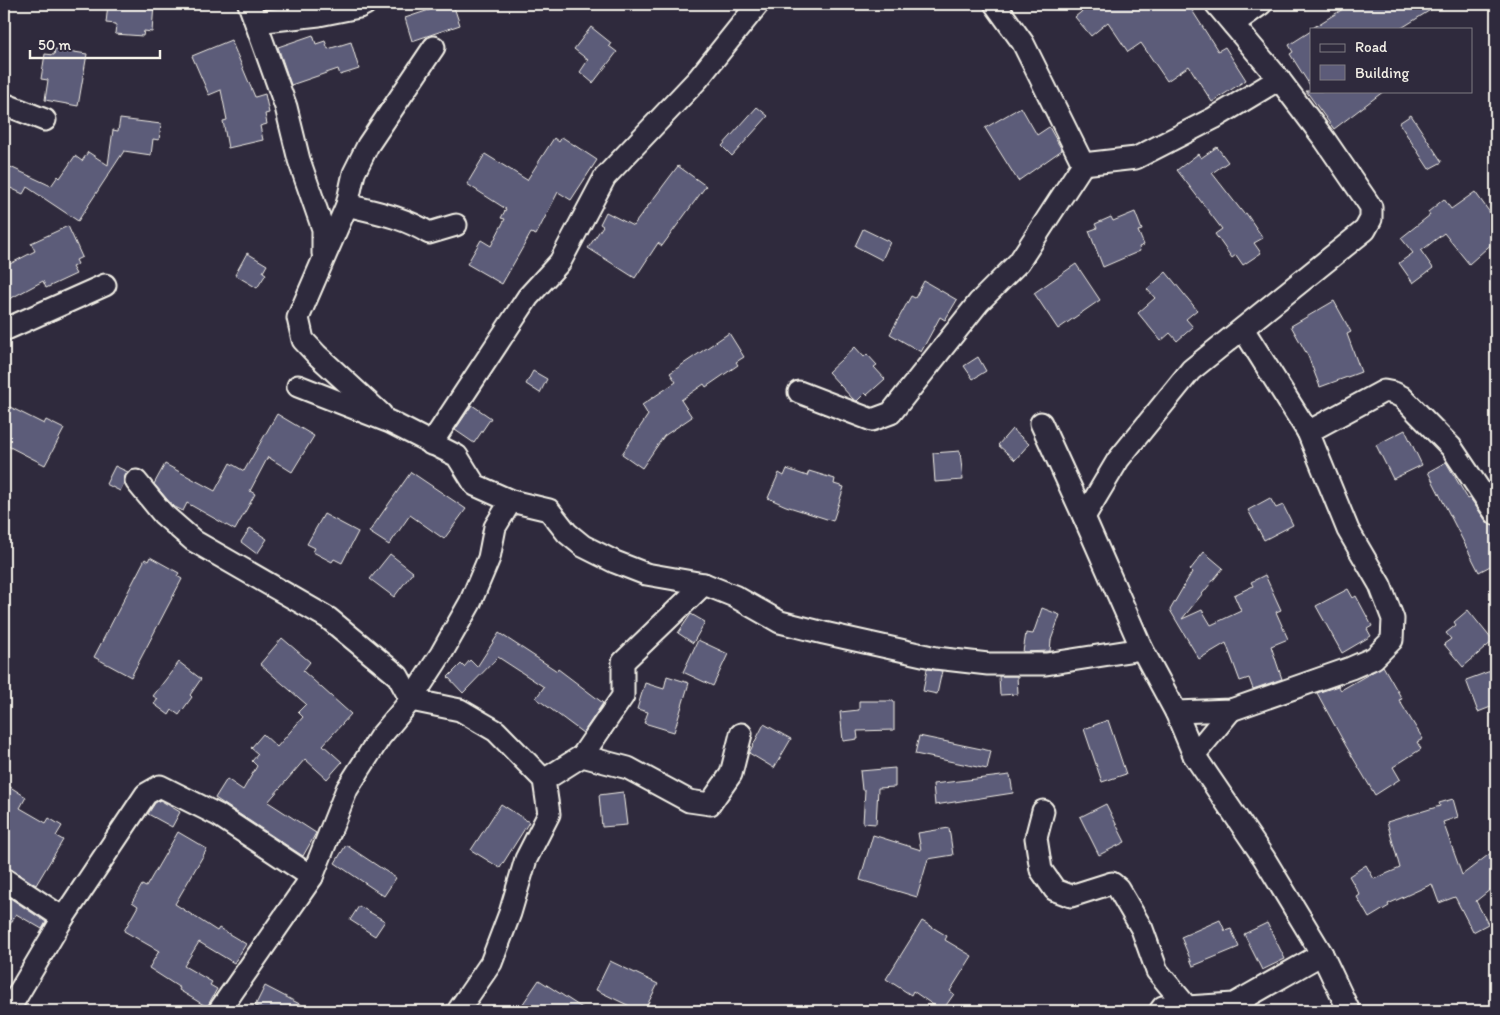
<svg xmlns="http://www.w3.org/2000/svg" width="1500" height="1015" font-family="Itim,sans-serif">
  <style>
    .building { fill: #5c5b79; stroke: #f4f1e8 }
    .lines { fill: none; stroke-linecap: round; stroke-linejoin: round }
    .street-casing { stroke: #f4f1e8; stroke-width: 25 }
    .street { stroke: #2f2a3d; stroke-width: 21 }
  </style>
  <rect width="100%" height="100%" fill="#2f2a3d"/>
  <filter id="ink" filterUnits="userSpaceOnUse"><feTurbulence type="fractalNoise" baseFrequency=".02" numOctaves="2"/><feDisplacementMap in="SourceGraphic" scale="10" xChannelSelector="R" yChannelSelector="G"/><feConvolveMatrix kernelMatrix="1 2 1 2 8 2 1 2 1" color-interpolation-filters="sRGB"/></filter>
  <g filter="url(#ink)">
    <!-- building -->
    <g class="building">
      <polygon points="108,4 154,4 152,32 144,31 143,36 115,34 116,24 106,23"/>
      <polygon points="447,4 453,4 460,25 412,41 405,18"/>
      <polygon points="1091,4 1188,4 1218,51 1225,47 1246,80 1212,102 1189,66 1167,81 1141,43 1128,52 1108,22 1091,36 1075,17"/>
      <polygon points="1351,4 1440,4 1400,29 1311,29"/>
      <polygon points="591,27 611,43 609,46 617,52 593,83 580,72 588,60 574,49"/>
      <polygon points="1311,31 1311,87 1290,54 1293,52 1289,45"/>
      <polygon points="313,35 316,44 325,41 328,49 351,42 359,69 340,75 338,69 291,85 278,47"/>
      <polygon points="231,40 255,97 265,94 269,113 265,114 267,124 260,126 263,140 228,148 223,121 227,120 221,90 209,95 192,56"/>
      <polygon points="55,49 87,54 78,106 45,100 48,80 41,79 45,54 54,55"/>
      <polygon points="1306,91 1384,91 1334,129"/>
      <polygon points="757,107 768,116 732,156 722,146"/>
      <polygon points="1021,107 1037,135 1049,127 1062,150 1018,181 985,128"/>
      <polygon points="1411,115 1442,162 1429,169 1399,123"/>
      <polygon points="120,119 161,124 159,140 153,139 151,155 124,151 78,221 27,187 23,194 4,185 4,164 51,186 58,176 60,178 75,156 82,161 88,152 108,165 113,130 118,131"/>
      <polygon points="562,137 597,160 571,200 558,192 536,235 531,233 502,284 467,264 481,240 491,246 505,219 501,218 506,209 467,184 485,154 527,180 554,138 559,142"/>
      <polygon points="1217,147 1228,162 1212,173 1244,214 1246,213 1263,238 1254,243 1261,253 1243,265 1236,255 1232,258 1215,234 1222,229 1177,170 1198,154 1201,158"/>
      <polygon points="678,166 706,186 662,246 658,243 635,278 588,248 603,226 600,224 606,212 633,226"/>
      <polygon points="1475,192 1496,221 1496,240 1469,264 1444,233 1421,251 1433,268 1413,283 1399,263 1413,253 1401,238 1430,215 1428,212 1444,199 1451,209"/>
      <polygon points="1135,212 1142,230 1138,231 1144,245 1139,247 1140,251 1103,267 1089,231 1097,228 1095,224 1111,217 1113,221"/>
      <polygon points="68,226 82,257 76,260 78,264 72,267 76,274 46,288 43,281 4,302 4,267 35,251 31,243"/>
      <polygon points="863,229 890,242 882,260 855,246"/>
      <polygon points="247,253 267,265 263,272 266,274 257,288 235,275"/>
      <polygon points="1076,264 1100,300 1058,329 1034,293"/>
      <polygon points="1166,272 1197,310 1186,319 1193,327 1177,341 1170,333 1161,341 1138,313 1155,298 1147,289"/>
      <polygon points="924,281 957,300 945,320 940,317 921,352 890,334 911,296 915,298"/>
      <polygon points="1334,301 1351,332 1347,334 1361,372 1320,387 1308,356 1291,326"/>
      <polygon points="729,333 744,357 736,362 738,365 706,387 704,384 681,400 692,417 664,436 642,468 622,454 648,415 642,405 676,382 670,373"/>
      <polygon points="855,347 864,357 867,354 877,365 874,367 885,379 867,395 865,393 857,401 853,399 828,372"/>
      <polygon points="978,357 986,371 973,379 964,366"/>
      <polygon points="533,371 547,379 540,393 526,384"/>
      <polygon points="4,404 44,424 46,420 64,429 45,465 4,444"/>
      <polygon points="472,405 491,418 474,443 455,430"/>
      <polygon points="277,414 314,436 292,472 268,457 250,491 255,494 235,530 187,503 183,511 173,506 154,484 165,464 215,491 230,463 244,471"/>
      <polygon points="1012,429 1029,444 1015,460 998,445"/>
      <polygon points="1405,430 1422,465 1393,479 1376,445"/>
      <polygon points="960,451 963,480 935,482 933,453"/>
      <polygon points="1446,462 1468,499 1470,498 1486,521 1490,525 1496,526 1496,563 1479,572 1428,472"/>
      <polygon points="115,466 128,472 125,476 124,483 120,491 106,484"/>
      <polygon points="787,469 807,476 809,471 835,479 834,484 844,487 833,521 786,506 768,498 779,473 784,476"/>
      <polygon points="411,472 466,509 444,539 410,515 389,545 369,532"/>
      <polygon points="1270,498 1276,508 1283,505 1293,525 1264,540 1248,510"/>
      <polygon points="324,514 358,532 342,563 334,559 332,562 313,552 315,548 307,544"/>
      <polygon points="250,528 267,539 257,554 241,542"/>
      <polygon points="1204,552 1223,568 1182,619 1202,610 1211,625 1241,611 1234,595 1253,586 1251,582 1265,575 1281,610 1276,612 1288,639 1271,646 1282,679 1253,689 1249,678 1240,681 1226,643 1199,659 1170,610 1192,572 1190,570"/>
      <polygon points="390,554 413,572 394,597 370,579"/>
      <polygon points="150,557 179,573 177,576 182,579 131,677 94,657 145,559 148,561"/>
      <polygon points="1348,589 1353,598 1356,596 1372,626 1367,629 1371,636 1342,653 1316,606"/>
      <polygon points="1042,608 1060,615 1051,640 1050,651 1023,652 1026,633 1033,634"/>
      <polygon points="1468,610 1493,641 1463,667 1444,644 1451,639 1446,633 1456,625 1454,622"/>
      <polygon points="691,614 705,622 693,643 678,633"/>
      <polygon points="499,633 557,671 558,669 603,703 583,733 536,698 544,687 498,657 463,693 448,677 461,664 464,667 470,660 477,667"/>
      <polygon points="282,638 310,662 303,671 351,714 323,745 342,762 327,779 305,759 268,802 316,833 303,856 215,798 227,779 243,790 257,766 252,761 258,754 251,748 263,734 277,747 303,717 298,712 306,704 260,664"/>
      <polygon points="698,640 728,654 713,686 683,672"/>
      <polygon points="179,662 201,679 190,695 192,697 179,715 172,710 169,715 154,704 158,699 153,696"/>
      <polygon points="1383,666 1402,699 1399,700 1423,739 1417,742 1421,749 1393,767 1400,779 1375,795 1346,746 1317,693 1338,686 1341,690"/>
      <polygon points="927,669 942,671 937,694 923,691"/>
      <polygon points="1496,669 1496,705 1478,712 1466,680"/>
      <polygon points="667,676 689,683 674,732 644,723 648,712 637,709 645,683 664,689"/>
      <polygon points="999,676 1017,676 1018,694 1000,695"/>
      <polygon points="859,701 894,701 894,730 857,731 858,739 843,741 840,712 859,710"/>
      <polygon points="1108,720 1126,774 1102,782 1084,729"/>
      <polygon points="764,724 791,739 774,768 749,753"/>
      <polygon points="919,736 991,751 987,769 915,754"/>
      <polygon points="895,768 895,787 878,788 876,824 863,823 865,790 862,790 860,771"/>
      <polygon points="1010,775 1013,793 935,805 933,784"/>
      <polygon points="4,783 26,797 20,808 46,823 49,818 62,826 56,836 63,840 36,885 11,869 4,867"/>
      <polygon points="623,792 627,825 602,827 599,795"/>
      <polygon points="1453,799 1458,817 1443,822 1462,875 1496,849 1496,885 1476,901 1488,924 1473,932 1455,897 1439,903 1432,884 1388,904 1389,906 1369,918 1357,897 1360,895 1349,876 1366,865 1374,879 1400,868 1387,822 1440,806 1439,803"/>
      <polygon points="160,800 180,812 172,827 148,814 155,803"/>
      <polygon points="501,804 529,822 500,868 471,850"/>
      <polygon points="1106,804 1125,842 1099,855 1080,817"/>
      <polygon points="949,828 953,855 928,859 917,897 860,880 873,835 921,850 918,833"/>
      <polygon points="178,832 207,849 175,904 217,931 219,928 246,944 234,963 199,942 184,966 212,982 210,985 217,989 207,1007 179,990 180,988 149,968 159,951 124,931 138,906 132,902 142,885 146,887"/>
      <polygon points="346,845 396,878 384,896 335,863"/>
      <polygon points="4,894 46,922 42,929 16,914 4,935"/>
      <polygon points="359,906 385,921 375,936 350,920"/>
      <polygon points="1220,920 1225,931 1231,929 1239,947 1193,966 1181,937"/>
      <polygon points="922,921 947,936 945,940 972,956 950,991 954,994 942,1011 913,991 911,995 886,979"/>
      <polygon points="1267,923 1285,959 1262,970 1244,934"/>
      <polygon points="610,961 658,984 644,1011 640,1011 596,990"/>
      <polygon points="539,980 587,1011 518,1011"/>
      <polygon points="265,986 313,1011 267,1011 255,1006"/>
    </g>
    <g class="lines">
      <defs>
        <g id="street">
          <polyline points="249,4 286,107 299,160 323,229 323,254"/>
          <polyline points="256,22 319,15 359,7 365,4"/>
          <polyline points="1233,24 1261,4"/>
          <polyline points="4,104 45,120"/>
          <polyline points="1083,164 1136,158 1214,118 1279,79"/>
          <polyline points="347,205 354,173 368,145 434,47"/>
          <polyline points="1243,329 1308,432"/>
          <polyline points="4,330 105,285"/>
          <polyline points="799,392 872,420 891,413 979,302 1019,262 1083,164 1023,43 995,4"/>
          <path d="M381,414L317,355L303,340L298,318L347,205C375,212 404,217 429,233L456,225"/>
          <polyline points="1041,423 1084,517 1142,649 1176,712 1194,755 1264,858 1322,954 1349,1011"/>
          <polyline points="431,444 528,297 560,262 605,177 698,79 758,4"/>
          <polyline points="136,481 163,514 194,541 328,618 398,676 411,700 460,710 496,731 544,780 549,814 526,859 510,913 491,963 458,1011"/>
          <polyline points="511,501 549,510 567,533 583,546 615,562 646,574 704,584 734,596 780,622 824,633 936,658 988,664 1046,664 1142,649"/>
          <polyline points="1084,517 1118,460 1191,370 1365,230 1371,219 1371,207 1325,140 1279,79 1216,4"/>
          <polyline points="1176,712 1231,710 1351,668 1374,658 1392,640 1393,619 1380,585 1348,530 1308,432 1384,391 1394,393 1402,397 1451,447 1496,514"/>
          <polyline points="1194,755 1231,710"/>
          <polyline points="582,756 623,696 623,662 704,584"/>
          <polyline points="544,780 582,756 628,768 689,801 710,804 731,774 741,734"/>
          <polyline points="1043,811 1036,838 1041,870 1055,890 1071,896 1112,883 1118,888 1142,929 1157,971 1187,1007"/>
          <polyline points="4,879 63,918"/>
          <polyline points="8,1011 63,918 146,794 160,786 218,815 312,877"/>
          <polyline points="219,1011 312,877 347,789 380,737 411,700 441,654 470,603 489,558 495,527 511,501 475,485 457,456 390,422 298,386"/>
          <polyline points="1160,1011 1163,1007 1187,1007 1234,1004 1322,954"/>
        </g>
      </defs>
      <!-- street casing -->
      <use href="#street" class="street-casing"/>
      <!-- street -->
      <use href="#street" class="street"/>
    </g>
  </g>
  <!-- margin -->
  <rect width="1500" height="1015" fill="none" stroke="#2f2a3d" stroke-width="20"/>
  <rect x="10" y="10" width="1480" height="995" fill="none" stroke="#f4f1e8" stroke-width="2" filter="url(#ink)"/>
  <!-- legend -->
  <rect x="1310" y="28" width="162" height="65" fill="#2f2a3d" stroke="#7e7a81"/>
  <rect x="1320" y="44" width="25" height="8" fill="#2f2a3d" stroke="#7e7a81"/>
  <text x="1355" y="52" font-size="15" fill="#f4f1e8">Road</text>
  <rect x="1320" y="65" width="25" height="15" fill="#5c5b79" stroke="#7e7a81"/>
  <text x="1355" y="78" font-size="15" fill="#f4f1e8">Building</text>
  <!-- scale -->
  <path d="M30 50v8h130v-8" fill="none" stroke="#f4f1e8" stroke-width="2.5"/>
  <text x="38" y="50" font-size="15" fill="#f4f1e8" stroke="#2f2a3d" stroke-width="4" paint-order="stroke">50 m</text>
</svg>
